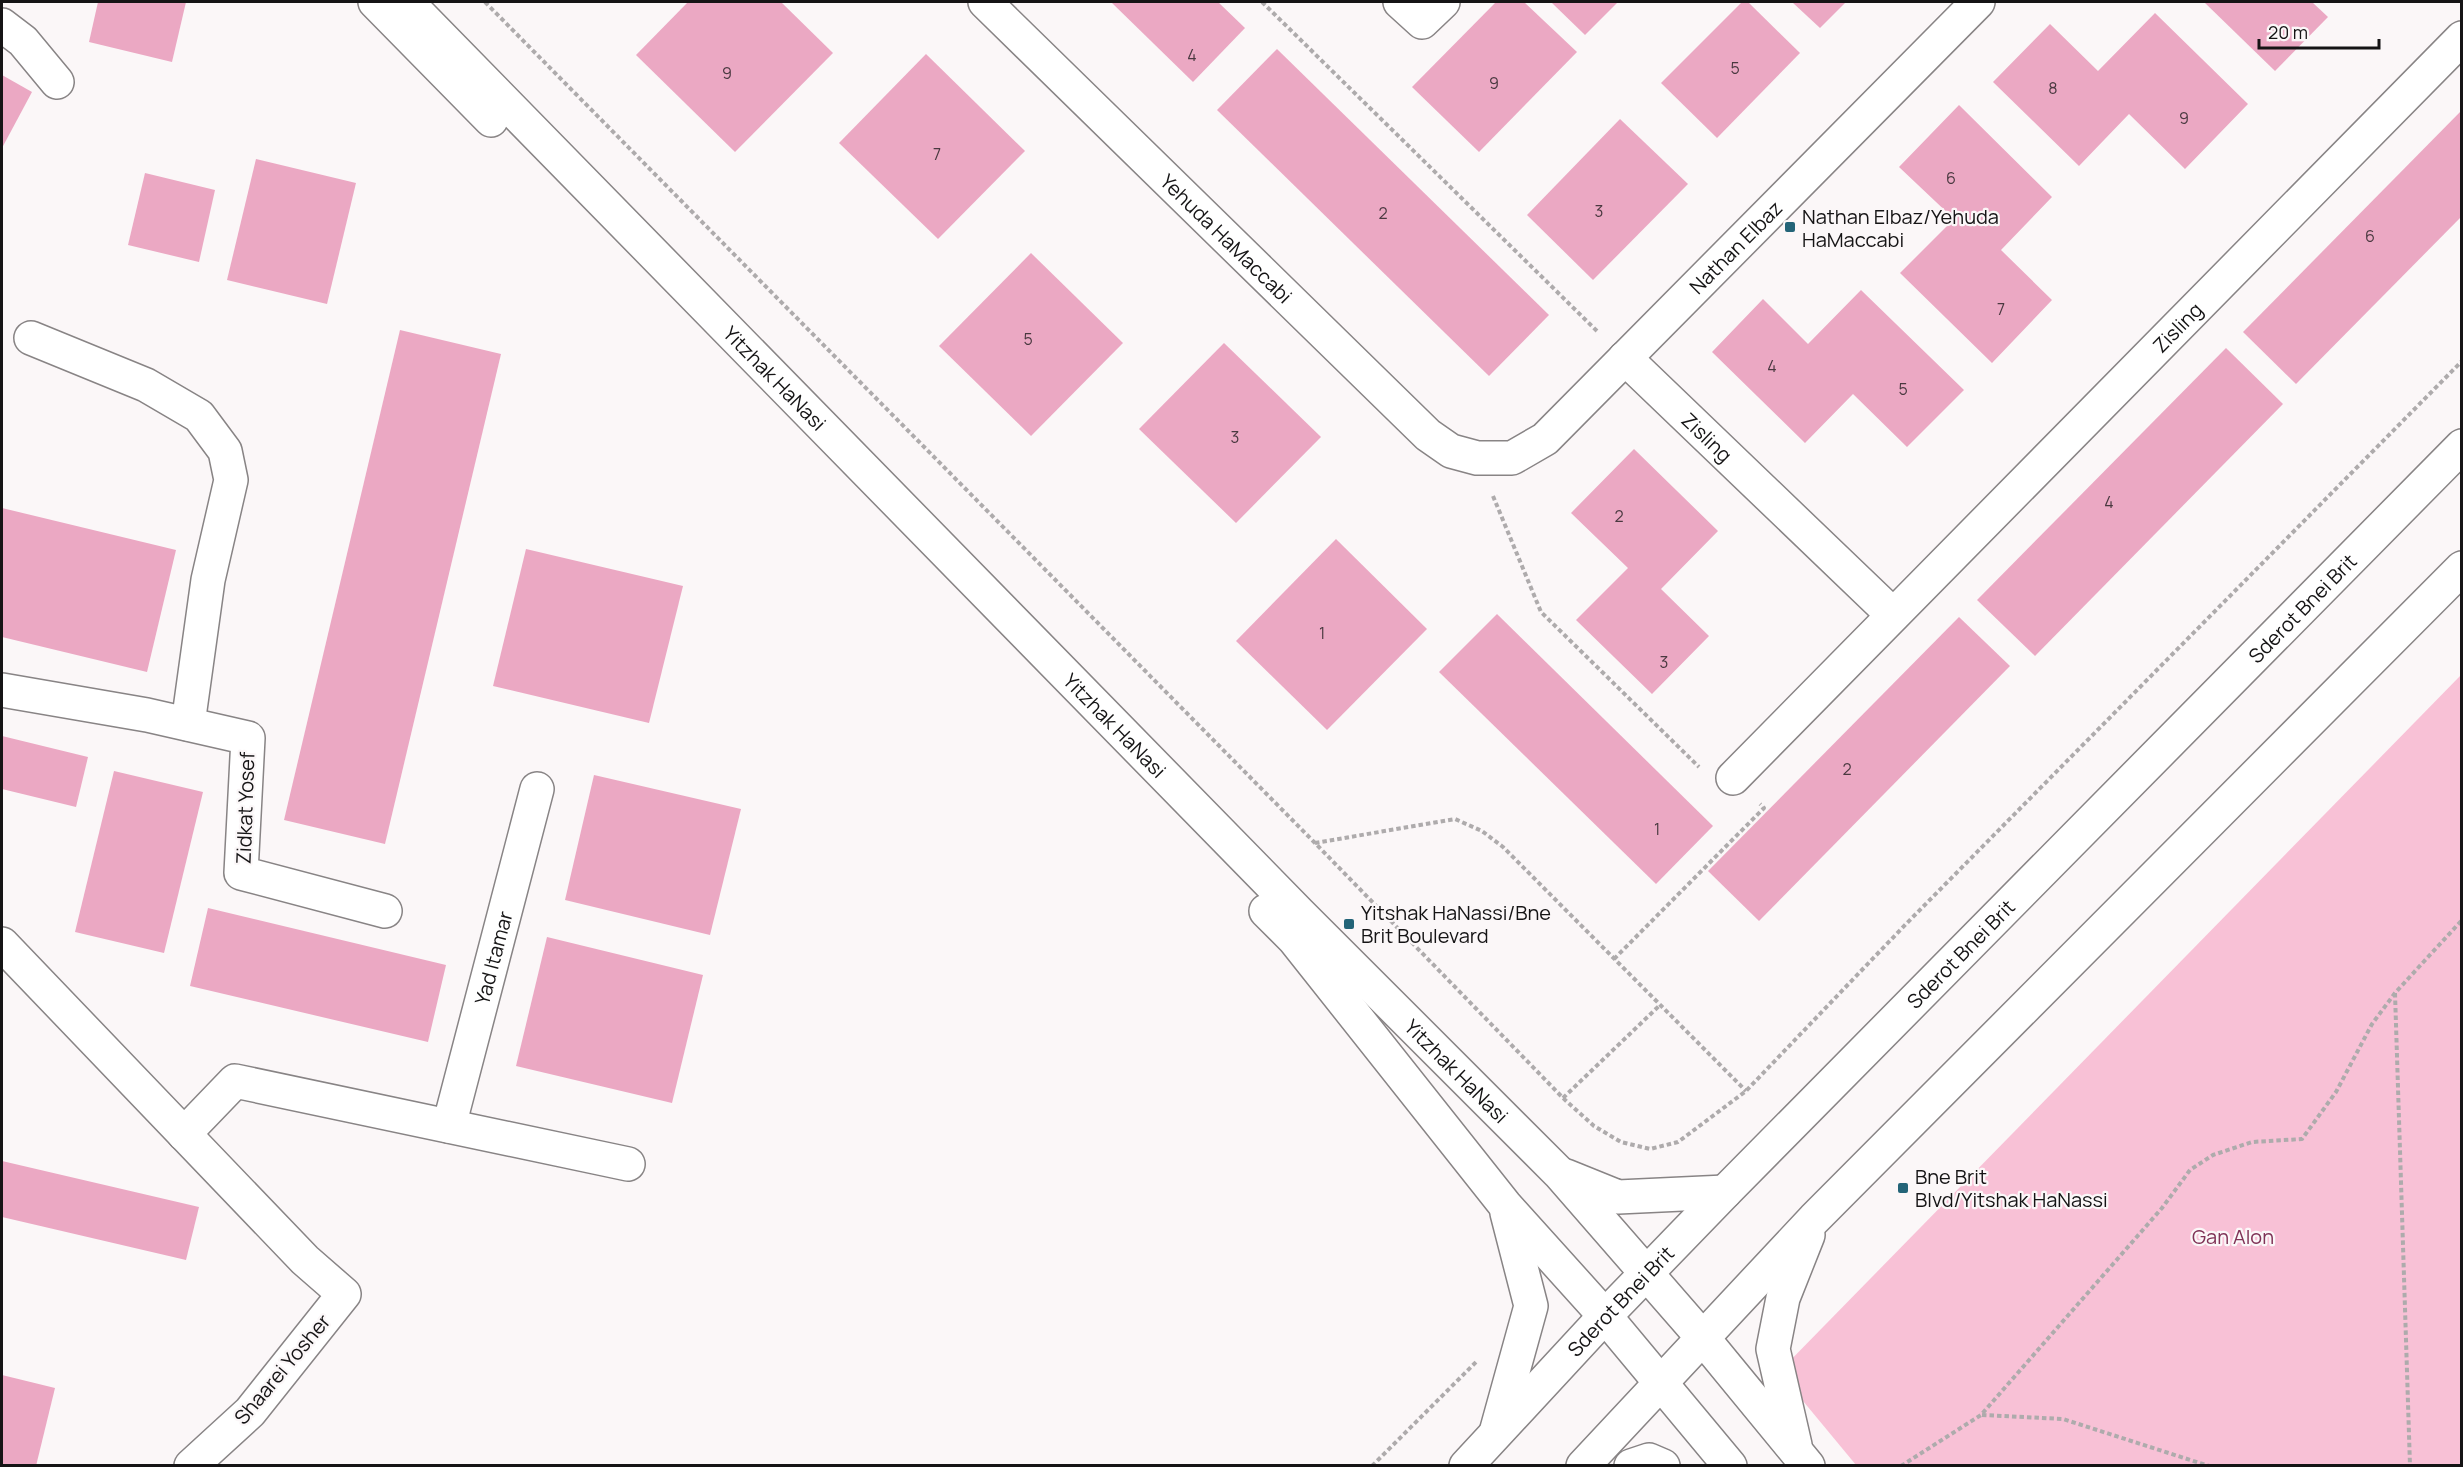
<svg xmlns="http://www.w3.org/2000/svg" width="2463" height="1467" font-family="Manrope,sans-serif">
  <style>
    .green { fill: #f8c1d6 }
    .building { fill: #eba8c3 }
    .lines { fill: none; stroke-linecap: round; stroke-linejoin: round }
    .minor-casing { stroke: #888485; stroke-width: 36 }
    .major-casing { stroke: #888485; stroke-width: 36 }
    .path { stroke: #aeabac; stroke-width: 4; stroke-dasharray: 4.5 3; stroke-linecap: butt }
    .minor { stroke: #fff; stroke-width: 33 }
    .major { stroke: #fff; stroke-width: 33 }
    .poi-dot { fill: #236478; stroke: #fbf7f8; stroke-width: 2 }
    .labels { text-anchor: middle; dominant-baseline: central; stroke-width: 4.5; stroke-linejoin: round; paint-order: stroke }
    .number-label { font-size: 16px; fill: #4a3940 }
    .poi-label { font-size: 20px; fill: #151415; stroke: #fbf7f8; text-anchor: start }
    .street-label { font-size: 20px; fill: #151415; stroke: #fbf7f8 }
    .park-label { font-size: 20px; fill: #803357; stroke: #fbf7f8 }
  </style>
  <rect width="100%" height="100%" fill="#fbf7f8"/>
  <!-- green -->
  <polygon class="green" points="2461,675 2461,1465 1856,1465 1779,1372"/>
  <!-- building -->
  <g class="building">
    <polygon points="98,2 186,2 172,62 89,42"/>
    <polygon points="688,2 781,2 833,53 735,152 636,55"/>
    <polygon points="1111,2 1218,2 1245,28 1193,82"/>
    <polygon points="1496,2 1524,2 1577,52 1479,152 1412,87"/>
    <polygon points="1551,2 1618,2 1585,35"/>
    <polygon points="1742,2 1748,2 1800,53 1717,138 1661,83"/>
    <polygon points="1792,2 1846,2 1820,28"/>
    <polygon points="2204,2 2312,2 2328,17 2275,71"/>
    <polygon points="2155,13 2248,104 2185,169 2129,114 2079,166 1993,82 2050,24 2098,71"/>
    <polygon points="1277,49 1549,315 1489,376 1217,110"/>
    <polygon points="926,54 1025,151 938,239 839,143"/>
    <polygon points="2,75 32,92 2,148"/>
    <polygon points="1959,105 2052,197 2001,250 2052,300 1992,363 1900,273 1954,219 1899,167"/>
    <polygon points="2462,110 2462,216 2296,384 2243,332"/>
    <polygon points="1620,119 1688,184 1593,280 1527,215"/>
    <polygon points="256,159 356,183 327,304 227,280"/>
    <polygon points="145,173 215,190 199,262 128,245"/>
    <polygon points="1031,253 1123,343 1031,436 939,346"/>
    <polygon points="1861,290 1964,390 1907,447 1853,394 1805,443 1712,352 1763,299 1808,344"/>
    <polygon points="400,330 501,354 385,844 284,820"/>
    <polygon points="1224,343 1321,437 1236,523 1139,429"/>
    <polygon points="2226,348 2283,404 2035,656 1977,600"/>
    <polygon points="1634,449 1718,531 1661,589 1709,636 1652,694 1576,620 1628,568 1571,513"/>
    <polygon points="2,508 176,550 147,672 2,637"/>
    <polygon points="1336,539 1427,629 1327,730 1236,641"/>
    <polygon points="526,549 683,586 649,723 493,686"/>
    <polygon points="1497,614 1713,826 1656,884 1439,672"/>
    <polygon points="1959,617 2010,666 1759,921 1708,871"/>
    <polygon points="2,736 88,757 76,807 2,789"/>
    <polygon points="114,771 203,792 164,953 75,932"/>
    <polygon points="594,775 741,809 710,935 565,900"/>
    <polygon points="208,908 446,965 428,1042 190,986"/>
    <polygon points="547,937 703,975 672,1103 516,1066"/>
    <polygon points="2,1161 199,1207 186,1260 2,1217"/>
    <polygon points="2,1375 55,1388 36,1466 2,1466"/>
  </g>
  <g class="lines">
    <defs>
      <g id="minor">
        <path id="s1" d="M985,2L1428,435L1451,451L1477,458H1512L1545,439L1978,2"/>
        <polyline points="1400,2 1422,22 1443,2"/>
        <polyline points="2,25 23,41 57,82"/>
        <polyline points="31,338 146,385 199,416 225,451 231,480 208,580 188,724"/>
        <path id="s2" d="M1625,358L1893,615"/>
        <polyline points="2,690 147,715 248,738 241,873 385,911"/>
        <path id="s3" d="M1733,778L2462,38"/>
        <polyline points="2,944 305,1260 344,1294 250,1412 191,1466"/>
        <path id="s4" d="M449,1126L537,789"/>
        <polyline points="184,1134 235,1081 628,1164"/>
      </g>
      <g id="major">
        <polyline points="375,2 491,120"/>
        <path id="s5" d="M407,2L1299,913L1559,1173L1702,1337L1808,1466"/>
        <polyline points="1266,911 1294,939 1505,1205 1605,1316 1730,1466"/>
        <polyline points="1566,1176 1618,1197 1725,1192"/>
        <polyline points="1497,1429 1531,1306 1507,1213"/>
        <polyline points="1795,1445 1773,1349 1783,1298 1808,1235"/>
        <path id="s6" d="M1466,1466L1605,1316L1725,1192L2462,446"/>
        <polyline points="1583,1466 1814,1219 2462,568"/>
        <polyline points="1631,1466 1649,1460 1663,1466"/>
      </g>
    </defs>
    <!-- minor casing -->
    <use href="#minor" class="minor-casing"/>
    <!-- major casing -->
    <use href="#major" class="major-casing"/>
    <!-- path -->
    <g class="path">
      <polyline points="485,2 1315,843 1563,1098 1594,1126 1621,1142 1650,1149 1678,1142 1746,1091 1906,924 2462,361"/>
      <polyline points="1262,2 1599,333"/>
      <polyline points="1493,496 1541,612 1699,767"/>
      <polyline points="1315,843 1455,819 1482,831 1503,847 1746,1091"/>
      <polyline points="1614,959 1764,808 1760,804"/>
      <polyline points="2395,993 2410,1466"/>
      <polyline points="1563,1098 1660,1005"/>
      <polyline points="1982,1415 2063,1419 2209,1466"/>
      <polyline points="1372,1466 1476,1362"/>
      <polyline points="1901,1466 1981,1415 2162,1208 2190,1170 2213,1155 2252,1142 2302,1139 2336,1092 2372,1024 2395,993 2462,920"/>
    </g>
    <!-- minor -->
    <use href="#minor" class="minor"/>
    <!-- major -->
    <use href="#major" class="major"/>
  </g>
  <!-- markers -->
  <g class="poi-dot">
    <rect x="1784" y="221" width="12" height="12" rx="3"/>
    <rect x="1343" y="918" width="12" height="12" rx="3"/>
    <rect x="1897" y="1182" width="12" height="12" rx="3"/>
  </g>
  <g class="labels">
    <!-- number labels -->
    <g class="number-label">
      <text x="1192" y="55">4</text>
      <text x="1735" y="68">5</text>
      <text x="727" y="73">9</text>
      <text x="1494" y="83">9</text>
      <text x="2053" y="88">8</text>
      <text x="2184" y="118">9</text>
      <text x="937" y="154">7</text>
      <text x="1951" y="178">6</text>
      <text x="1599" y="211">3</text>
      <text x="1383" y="213">2</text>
      <text x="2370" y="236">6</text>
      <text x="2001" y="309">7</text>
      <text x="1028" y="339">5</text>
      <text x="1772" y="366">4</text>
      <text x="1903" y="389">5</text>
      <text x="1235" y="437">3</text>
      <text x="2109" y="502">4</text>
      <text x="1619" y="516">2</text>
      <text x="1322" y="633">1</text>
      <text x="1664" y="662">3</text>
      <text x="1847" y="769">2</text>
      <text x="1657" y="829">1</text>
    </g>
    <!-- poi labels -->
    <g class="poi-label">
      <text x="1802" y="216">Nathan Elbaz/Yehuda<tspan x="1802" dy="23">HaMaccabi</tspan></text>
      <text x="1361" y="912">Yitshak HaNassi/Bne<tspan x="1361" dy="23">Brit Boulevard</tspan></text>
      <text x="1915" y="1176">Bne Brit<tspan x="1915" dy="23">Blvd/Yitshak HaNassi</tspan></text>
    </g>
    <!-- street labels -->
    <g class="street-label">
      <text stroke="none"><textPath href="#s1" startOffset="338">Yehuda HaMaccabi</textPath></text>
      <text stroke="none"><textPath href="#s1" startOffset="1018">Nathan Elbaz</textPath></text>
      <text stroke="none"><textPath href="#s3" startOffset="633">Zisling</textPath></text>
      <text stroke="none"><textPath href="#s5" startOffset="526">Yitzhak HaNasi</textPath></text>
      <text stroke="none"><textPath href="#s2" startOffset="114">Zisling</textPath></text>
      <text stroke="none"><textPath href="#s6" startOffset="1198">Sderot Bnei Brit</textPath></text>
      <text stroke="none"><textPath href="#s5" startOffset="1012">Yitzhak HaNasi</textPath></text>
      <text transform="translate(245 808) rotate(-88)">Zidkat Yosef</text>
      <text stroke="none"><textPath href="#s6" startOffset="712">Sderot Bnei Brit</textPath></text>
      <text stroke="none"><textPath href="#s4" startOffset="174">Yad Itamar</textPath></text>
      <text stroke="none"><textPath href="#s5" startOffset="1498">Yitzhak HaNasi</textPath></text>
      <text stroke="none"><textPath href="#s6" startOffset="226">Sderot Bnei Brit</textPath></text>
      <text transform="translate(282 1369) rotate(-50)">Shaarei Yosher</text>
    </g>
    <!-- park labels -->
    <g class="park-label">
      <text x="2233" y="1236">Gan Alon</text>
    </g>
  </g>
  <!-- border -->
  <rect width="2463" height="1467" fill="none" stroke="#151415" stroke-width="6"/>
  <!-- scale -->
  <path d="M2259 39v9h120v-9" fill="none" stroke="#151415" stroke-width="3"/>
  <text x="2268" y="39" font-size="18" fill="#151415" stroke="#fbf7f8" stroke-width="4.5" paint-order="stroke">20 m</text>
</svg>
